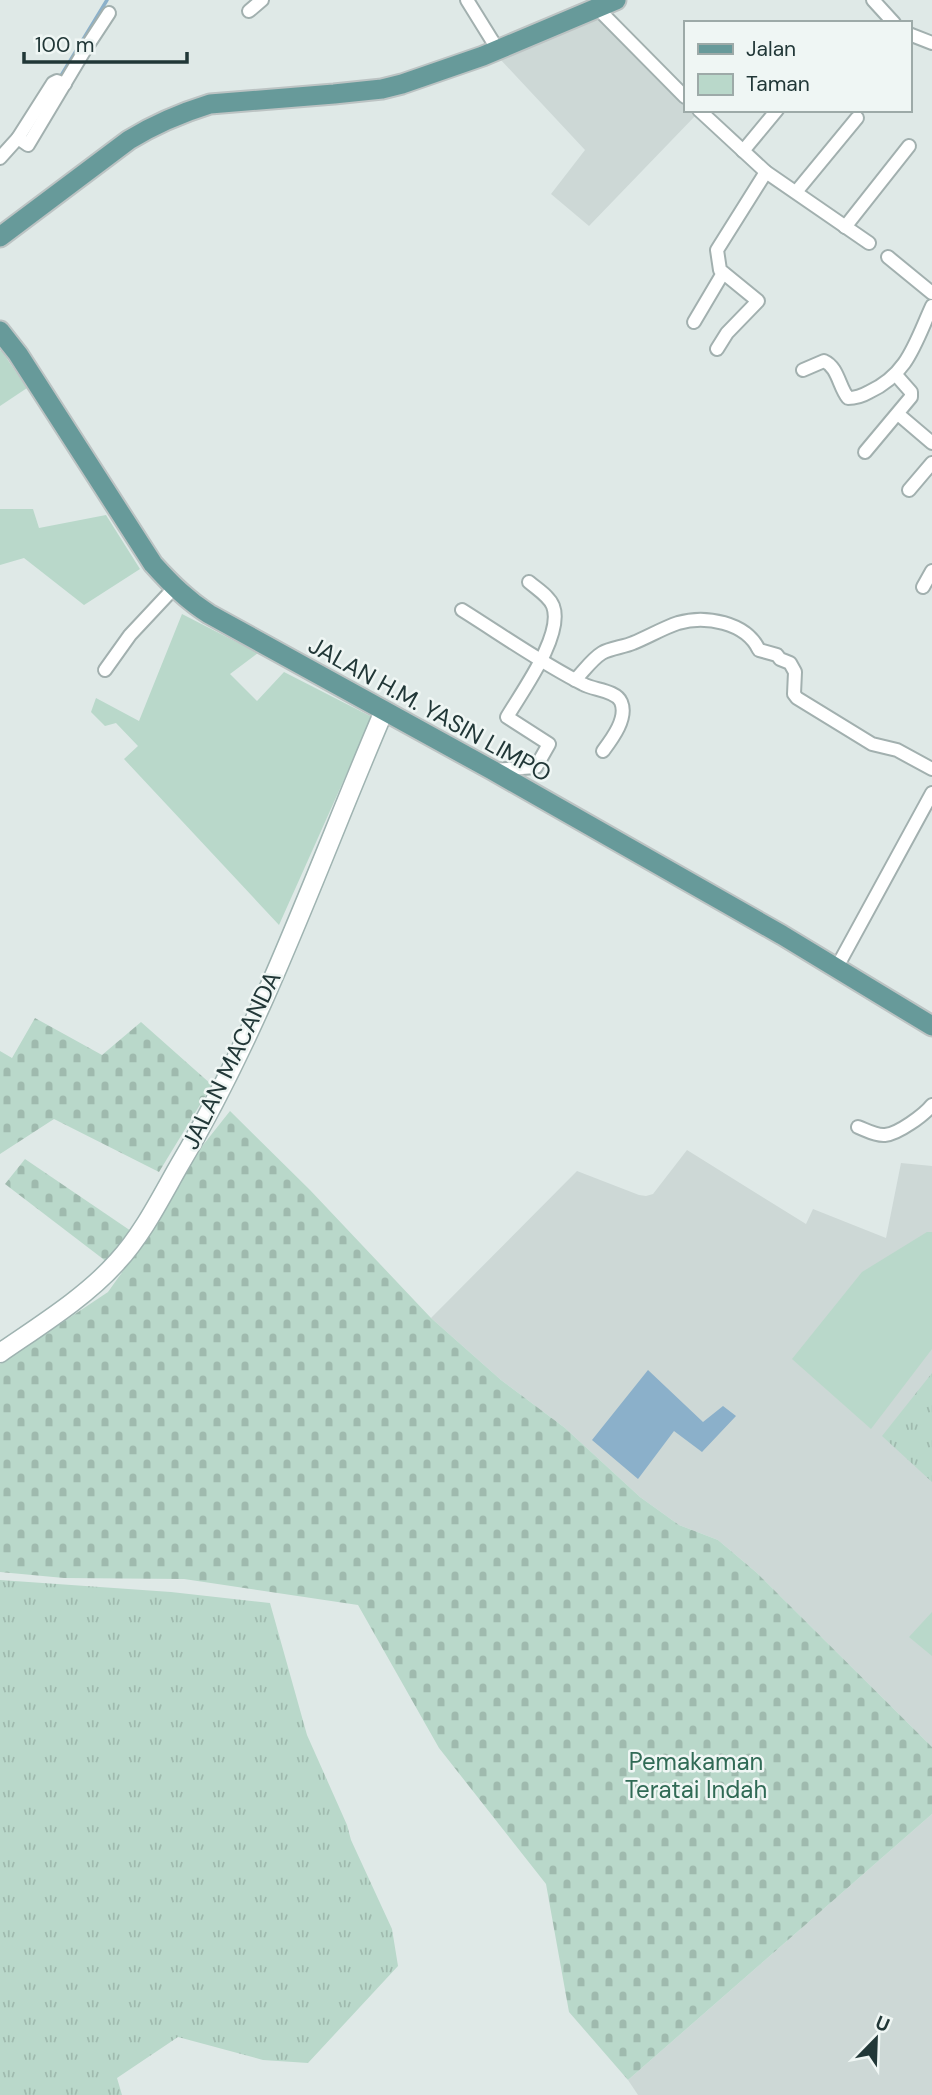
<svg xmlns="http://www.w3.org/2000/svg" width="932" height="2095" font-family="'DM Sans',sans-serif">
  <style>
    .built { fill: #cdd8d6 }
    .grass { fill: url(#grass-tufts) }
    .cemetery { fill: url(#cemetery-stones) }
    .park { fill: #b9d8ca }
    .water { fill: #8bb0ca }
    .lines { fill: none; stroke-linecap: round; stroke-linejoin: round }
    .stream { stroke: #8bb0ca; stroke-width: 3.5 }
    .street-casing { stroke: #a2b0af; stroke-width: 16 }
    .secondary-casing { stroke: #9fb3b1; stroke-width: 21 }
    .primary-casing { stroke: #bcc3c3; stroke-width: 23 }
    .street { stroke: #fff; stroke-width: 12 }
    .secondary { stroke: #fff; stroke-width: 18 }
    .primary { stroke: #679a9a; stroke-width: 19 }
    .labels { text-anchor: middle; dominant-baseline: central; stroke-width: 5; stroke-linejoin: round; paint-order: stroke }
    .street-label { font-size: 24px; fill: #213737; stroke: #eff6f4 }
    .park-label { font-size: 24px; fill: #306a55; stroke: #eff6f4 }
  </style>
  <defs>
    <pattern id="grass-tufts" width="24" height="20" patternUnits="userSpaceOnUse" patternTransform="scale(1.75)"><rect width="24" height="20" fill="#b9d8ca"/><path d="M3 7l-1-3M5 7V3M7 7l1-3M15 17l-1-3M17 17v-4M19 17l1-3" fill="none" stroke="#9fbaae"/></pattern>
    <pattern id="cemetery-stones" width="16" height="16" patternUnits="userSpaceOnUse" patternTransform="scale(1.75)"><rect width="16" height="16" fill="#b9d8ca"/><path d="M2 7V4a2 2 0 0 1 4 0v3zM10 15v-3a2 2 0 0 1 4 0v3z" fill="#9fbaae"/></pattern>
  </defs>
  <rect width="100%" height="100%" fill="#dfe9e7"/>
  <!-- built -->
  <g class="built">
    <polygon points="597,17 685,103 685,110 693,110 697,114 589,226 551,194 585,150 500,59"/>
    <polygon points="687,1150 806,1224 813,1209 886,1238 901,1163 932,1166 932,1747 757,1573 718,1540 679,1525 640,1497 565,1428 501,1380 431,1318 577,1171 639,1195 646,1196 653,1194"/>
    <polygon points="932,1814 932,2095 638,2095 628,2080"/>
  </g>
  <!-- grass -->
  <g class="grass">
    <polygon points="932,1373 932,1482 882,1436"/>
    <polygon points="0,1580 171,1592 270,1603 307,1735 347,1825 351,1840 392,1929 398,1966 308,2063 263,2060 178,2037 117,2078 122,2095 0,2095"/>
  </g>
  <!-- cemetery -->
  <g class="cemetery">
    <polygon points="35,1018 102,1055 141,1022 212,1085 159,1172 54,1119 0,1154 0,1051 12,1058"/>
    <polygon points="230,1111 310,1190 431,1318 501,1380 565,1428 640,1497 679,1525 718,1540 757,1573 932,1747 932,1814 628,2080 569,2012 546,1884 439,1748 358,1605 184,1579 64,1578 0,1572 0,1364 108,1292 155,1226 192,1159"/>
    <polygon points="25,1159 131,1231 107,1262 5,1184"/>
  </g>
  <!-- park -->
  <g class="park">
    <polygon points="1,350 27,388 0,406 0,351"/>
    <polygon points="0,509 33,509 39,528 106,515 140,569 84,605 24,558 0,565"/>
    <polygon points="182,614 258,653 230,674 257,701 284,672 372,717 279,925 124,759 138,746 116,723 105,726 91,712 96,698 139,721"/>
    <polygon points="927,1232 932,1232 932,1349 871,1429 792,1359 862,1272"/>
    <polygon points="932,1612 932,1656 909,1637"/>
  </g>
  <!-- water -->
  <polygon class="water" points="648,1370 703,1422 723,1406 736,1416 702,1452 674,1431 638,1479 592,1440"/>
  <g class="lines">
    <!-- stream -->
    <polyline class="stream" points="59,79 107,0"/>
    <defs>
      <g id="street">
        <polyline points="467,0 498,50"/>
        <polyline points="873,0 894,23"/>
        <polyline points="598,9 685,97"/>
        <polyline points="249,11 262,0"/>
        <polyline points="909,34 932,43"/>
        <polyline points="699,110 766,172 869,243"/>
        <polyline points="18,138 28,145 86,48 109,13"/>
        <polyline points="743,151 777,110"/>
        <polyline points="0,158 18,138 53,83 57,81 65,84"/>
        <polyline points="796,192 857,118"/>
        <polyline points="845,227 909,146"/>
        <polyline points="888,257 932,293"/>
        <polyline points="694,322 723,273"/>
        <polyline points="717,349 727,333 758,301 720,270 717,250 766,172"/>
        <path d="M803,370L824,361C838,367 839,387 848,398C856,398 862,396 869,392C908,374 915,343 932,306"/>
        <polyline points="898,414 932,443"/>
        <polyline points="865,452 911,397 911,392 896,375"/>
        <polyline points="909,490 932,463"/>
        <polyline points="923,587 932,571"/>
        <path d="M462,610C502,635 541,663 583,684C593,690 616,690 621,702C628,718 612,739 603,751"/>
        <polyline points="105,670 130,635 174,588"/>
        <path d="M575,680C583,672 592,659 602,653C610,648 624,647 633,643C648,637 663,628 678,623C705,615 746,622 759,650L777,655L780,659L790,663L795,672L794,694L797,698L872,744L897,750L932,769"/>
        <path d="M493,770L536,767L549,744L507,717C521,693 564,635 553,606C549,596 537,589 529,582"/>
        <polyline points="837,967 932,793"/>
        <path d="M858,1127C866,1130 876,1136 885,1135C898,1134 924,1115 932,1105"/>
      </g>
      <path id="secondary" d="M0,1353C39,1326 86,1297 117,1262C143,1234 161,1197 180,1164C264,1022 319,862 384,711"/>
      <g id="primary">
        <path d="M0,237L129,140C155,124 181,113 210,104L334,94L382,89L402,84L483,56L616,0"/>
        <path d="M0,331L18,354L153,564C171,584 187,600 209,614L492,770L782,935L932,1026"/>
      </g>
    </defs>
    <!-- street casing -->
    <use href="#street" class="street-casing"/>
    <!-- secondary casing -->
    <use href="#secondary" class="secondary-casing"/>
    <!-- primary casing -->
    <use href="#primary" class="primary-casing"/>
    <!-- street -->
    <use href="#street" class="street"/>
    <!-- secondary -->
    <use href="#secondary" class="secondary"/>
    <!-- primary -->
    <use href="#primary" class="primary"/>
  </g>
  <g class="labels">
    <!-- street labels -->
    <g class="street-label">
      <text transform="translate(430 709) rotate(29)">JALAN H.M. YASIN LIMPO</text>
      <text transform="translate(231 1060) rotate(-64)">JALAN MACANDA</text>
    </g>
    <!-- park labels -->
    <g class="park-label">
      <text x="696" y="1761">Pemakaman<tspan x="696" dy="28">Teratai Indah</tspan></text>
    </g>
  </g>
  <!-- legend -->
  <rect x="684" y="21" width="228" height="91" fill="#eff6f4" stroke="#9daaa8" stroke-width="2"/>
  <rect x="698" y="44" width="35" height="10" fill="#679a9a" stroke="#9daaa8" stroke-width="2"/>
  <text x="746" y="56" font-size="21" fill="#213737">Jalan</text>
  <rect x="698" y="74" width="35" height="21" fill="#b9d8ca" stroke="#9daaa8" stroke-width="2"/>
  <text x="746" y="91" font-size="21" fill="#213737">Taman</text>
  <!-- north arrow -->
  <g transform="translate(876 2039) rotate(23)" stroke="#eff6f4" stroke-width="5" paint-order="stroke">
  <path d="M0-5L12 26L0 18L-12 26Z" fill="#213737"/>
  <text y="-10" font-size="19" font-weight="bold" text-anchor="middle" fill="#213737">U</text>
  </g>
  <!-- scale -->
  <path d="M24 52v10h163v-10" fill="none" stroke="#213737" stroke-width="3.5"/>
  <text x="35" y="52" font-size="21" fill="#213737" stroke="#eff6f4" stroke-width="5" paint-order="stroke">100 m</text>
</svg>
